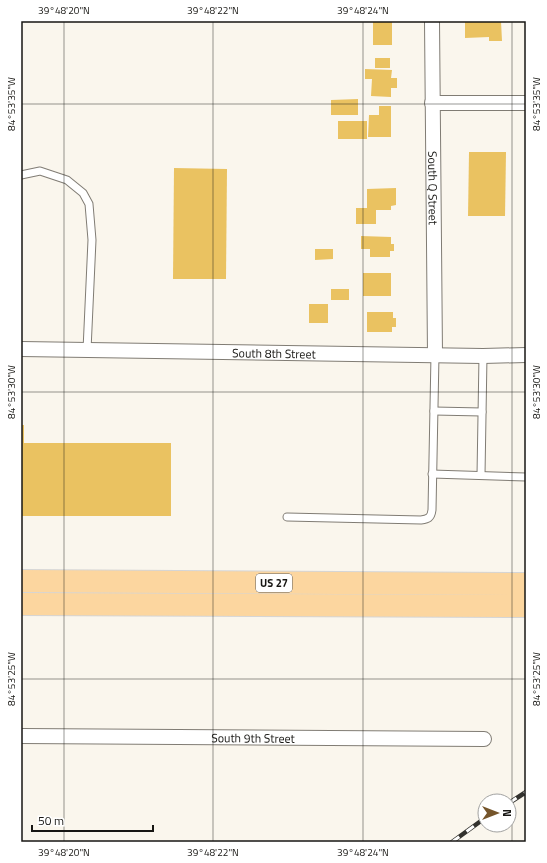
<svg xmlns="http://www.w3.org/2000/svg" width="547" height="863" font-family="'Titillium Web',sans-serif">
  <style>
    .building { fill: #eac261 }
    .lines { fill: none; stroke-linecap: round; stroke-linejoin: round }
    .service-casing { stroke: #807c74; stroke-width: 9 }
    .minor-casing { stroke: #807c74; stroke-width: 16 }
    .trunk-casing { stroke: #d5d5d5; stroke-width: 24 }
    .service { stroke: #fff; stroke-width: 7 }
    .minor { stroke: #fff; stroke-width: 14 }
    .trunk { stroke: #fcd69f; stroke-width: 22 }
    .rail-casing { stroke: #33322e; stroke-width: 4.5 }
    .rail { stroke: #fff; stroke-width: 3; stroke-dasharray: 9; stroke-linecap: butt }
    .ticks { fill: none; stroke: #171613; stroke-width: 1; stroke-opacity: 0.45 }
    .labels { text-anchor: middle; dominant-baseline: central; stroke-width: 3.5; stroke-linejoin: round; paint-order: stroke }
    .shield { fill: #fff; stroke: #5d5c5a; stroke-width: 1 }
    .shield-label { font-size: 11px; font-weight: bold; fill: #171613 }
    .street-label { font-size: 12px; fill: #171613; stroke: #fff }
    .neatline { fill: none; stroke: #171613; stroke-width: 1.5 }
    .ticks-label { font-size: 10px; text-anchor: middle; fill: #171613 }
  </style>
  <rect width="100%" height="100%" fill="#faf6ed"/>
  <!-- building -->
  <g class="building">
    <rect x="373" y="21" width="19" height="24"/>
    <polygon points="465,21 501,21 502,41 489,41 489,37 465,38"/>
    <rect x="375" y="58" width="15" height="10"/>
    <polygon points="365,69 392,70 391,78 397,78 397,88 391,88 391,97 371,96 372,79 365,79"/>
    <polygon points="358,99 358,115 331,115 331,100"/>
    <polygon points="379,106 391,106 391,137 368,137 369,115 379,115"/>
    <rect x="338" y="121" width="29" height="18"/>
    <polygon points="469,152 506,152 505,216 468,216"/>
    <polygon points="174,168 227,169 226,279 173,279"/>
    <polygon points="396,188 396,205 391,206 391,210 376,210 376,224 356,224 356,208 367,208 367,189"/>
    <polygon points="361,236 391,237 391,244 394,244 394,251 390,251 390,257 370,257 370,249 361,249"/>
    <polygon points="315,249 333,249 333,259 315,260"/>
    <rect x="363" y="273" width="28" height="23"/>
    <rect x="331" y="289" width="18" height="11"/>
    <rect x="309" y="304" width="19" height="19"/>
    <polygon points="367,312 393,312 393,318 396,318 396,327 392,327 392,332 367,332"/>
    <polygon points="21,425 24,425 24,443 171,443 171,516 21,516"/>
  </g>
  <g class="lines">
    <defs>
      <g id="service">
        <polyline points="21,175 40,171 67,180 83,193 89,204 92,240 87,350"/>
        <polyline points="434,411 482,412"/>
        <polyline points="432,474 526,477"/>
        <polyline points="481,475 483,356"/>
        <path d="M287,517L421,520C428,519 431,518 432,510L435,355"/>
      </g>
      <g id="minor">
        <path id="s1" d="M432,21L435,355"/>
        <polyline points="432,103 526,103"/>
        <path id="s2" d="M21,349L483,356L526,355"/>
        <path id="s3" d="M21,736L484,739"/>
      </g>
      <g id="trunk">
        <polyline points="21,581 526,584"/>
        <polyline points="21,604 526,606"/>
      </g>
    </defs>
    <!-- service casing -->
    <use href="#service" class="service-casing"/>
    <!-- minor casing -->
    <use href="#minor" class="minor-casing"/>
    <!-- trunk casing -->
    <use href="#trunk" class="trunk-casing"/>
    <!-- service -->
    <use href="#service" class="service"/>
    <!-- minor -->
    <use href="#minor" class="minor"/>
    <!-- trunk -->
    <use href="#trunk" class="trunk"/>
    <defs>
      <g id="rail">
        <polyline points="509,803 526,792"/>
        <polyline points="452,842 485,818"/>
      </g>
    </defs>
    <!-- rail casing -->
    <use href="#rail" class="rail-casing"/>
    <!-- rail -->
    <use href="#rail" class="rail"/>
  </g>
  <!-- ticks -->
  <path class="ticks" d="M64,21V842M213,21V842M363,21V842M512,21V842M21,104H526M21,392H526M21,679H526"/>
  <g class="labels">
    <!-- shield labels -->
    <rect class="shield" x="256" y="574" width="36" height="18" rx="3"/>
    <g class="shield-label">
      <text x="274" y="583">US 27</text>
    </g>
    <!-- street labels -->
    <g class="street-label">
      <text stroke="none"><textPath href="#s1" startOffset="167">South Q Street</textPath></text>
      <text stroke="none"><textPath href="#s2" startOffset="253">South 8th Street</textPath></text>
      <text stroke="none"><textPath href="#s3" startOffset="232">South 9th Street</textPath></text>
    </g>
  </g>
  <!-- border -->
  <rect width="547" height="863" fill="none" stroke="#ffffff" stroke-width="44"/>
  <!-- north arrow -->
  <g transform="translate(497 813) rotate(90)"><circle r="19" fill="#ffffff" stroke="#a2a2a1"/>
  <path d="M0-3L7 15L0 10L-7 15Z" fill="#75552b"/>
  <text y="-6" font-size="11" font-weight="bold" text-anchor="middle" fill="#171613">N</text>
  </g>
  <!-- scale -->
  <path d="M32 825v6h121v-6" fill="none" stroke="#171613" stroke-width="2"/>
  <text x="38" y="825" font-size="12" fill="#171613" stroke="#ffffff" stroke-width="3" paint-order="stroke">50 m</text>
  <rect x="22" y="22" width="503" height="819" class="neatline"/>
  <g class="ticks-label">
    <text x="64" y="14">39°48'20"N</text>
    <text x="213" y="14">39°48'22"N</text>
    <text x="363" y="14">39°48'24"N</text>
    <text transform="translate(536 104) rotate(-90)" y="4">84°53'35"W</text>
    <text transform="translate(11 104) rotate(-90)" y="4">84°53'35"W</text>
    <text transform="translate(536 392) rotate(-90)" y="4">84°53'30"W</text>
    <text transform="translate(11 392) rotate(-90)" y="4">84°53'30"W</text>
    <text transform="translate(11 679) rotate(-90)" y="4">84°53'25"W</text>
    <text transform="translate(536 679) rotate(-90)" y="4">84°53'25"W</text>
    <text x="64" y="856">39°48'20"N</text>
    <text x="213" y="856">39°48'22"N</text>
    <text x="363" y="856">39°48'24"N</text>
  </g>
</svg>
